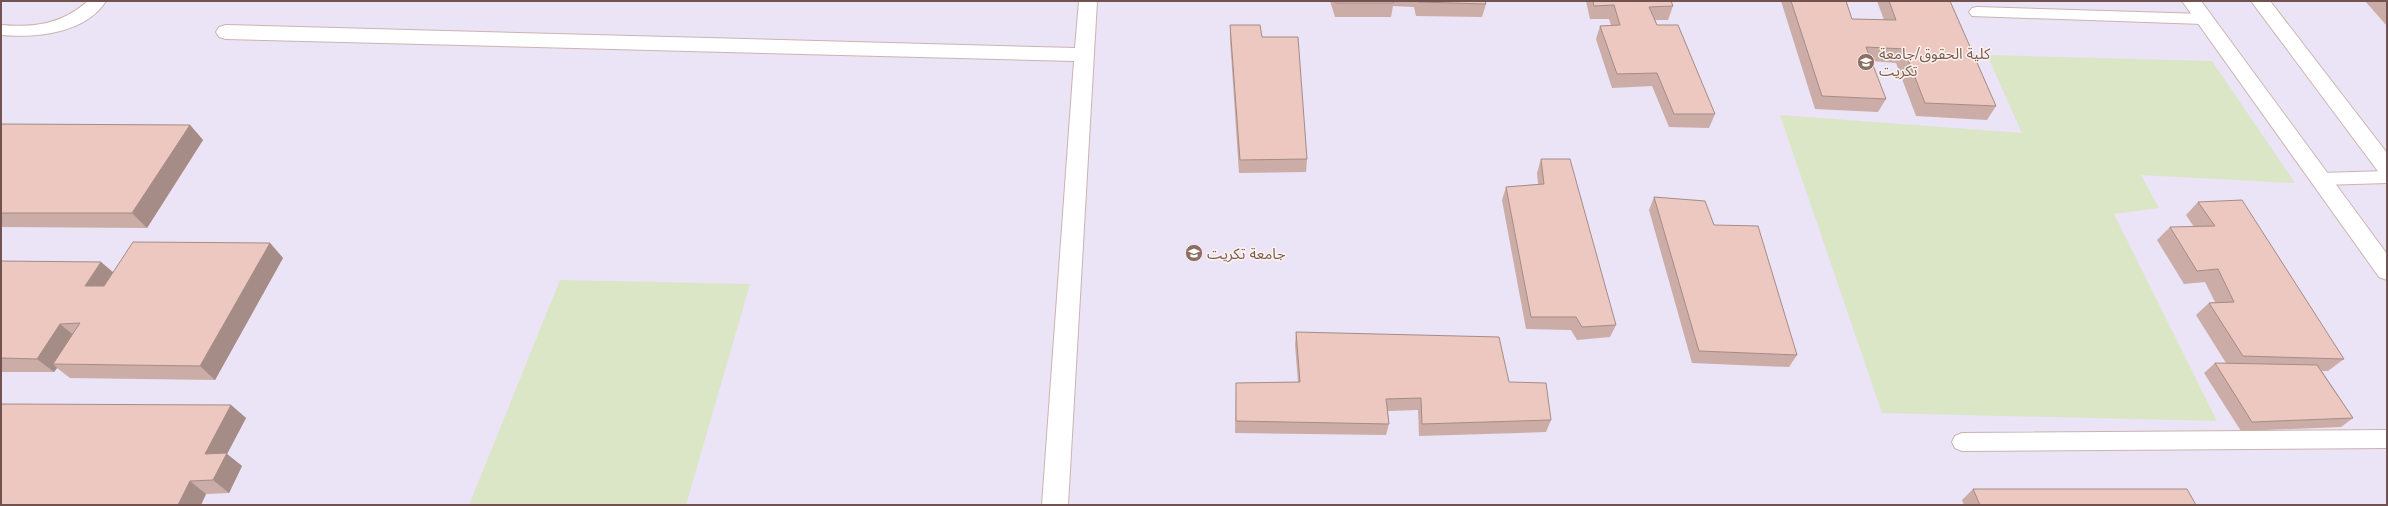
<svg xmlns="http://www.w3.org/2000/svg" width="2388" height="506" font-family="Mulish,'Noto Sans Arabic',sans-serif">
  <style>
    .education { fill: #ebe3f6 }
    .green { fill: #dbe6c7 }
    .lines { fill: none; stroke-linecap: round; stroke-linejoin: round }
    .service-casing { stroke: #cbb4ae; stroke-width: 2 }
    .minor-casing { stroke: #cbb4ae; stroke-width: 2 }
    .tertiary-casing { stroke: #cbb4ae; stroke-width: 2 }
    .service { fill: #fff; fill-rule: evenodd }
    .minor { fill: #fff; fill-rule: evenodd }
    .tertiary { fill: #fff; fill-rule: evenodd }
    .wall { fill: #cbaca6 }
    .shaded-wall { fill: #a58c87 }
    .building { fill: #ecc8c1; stroke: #a58c87 }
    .labels { text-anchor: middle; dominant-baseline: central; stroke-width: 3; stroke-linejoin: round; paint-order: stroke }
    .education-label { font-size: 15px; fill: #785e54; stroke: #fdf3ed; text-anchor: start }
  </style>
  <rect width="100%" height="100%" fill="#faeee7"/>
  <!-- education -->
  <rect class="education" x="1" y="1" width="2386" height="504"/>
  <!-- green -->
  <g class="green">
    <polygon points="1987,55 2212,61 2295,183 2141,175 2159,208 2114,214 2217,421 1882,413 1780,115 2022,133"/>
    <polygon points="560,280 750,284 686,505 469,505"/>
  </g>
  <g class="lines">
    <defs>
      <g id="service">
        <path d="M88,1H106C85,34 35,38 1,35V25C35,28 62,24 88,1Z"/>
        <polygon points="1977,7 2203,14 2208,15 2211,19 2208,23 2203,24 1972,16 1969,12 1972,8"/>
        <polygon points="2387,171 2387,183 2321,185 2315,184 2312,179 2315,174 2321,173"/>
        <polygon points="2387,430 2387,448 1962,451 1955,448 1952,442 1955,436 1962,433"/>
      </g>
      <polygon id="minor" points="1079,1 1097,1 1068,505 1042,505 1074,61 226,39 219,37 216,32 219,27 226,25 1075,48"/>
      <g id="tertiary">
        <polygon points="2182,1 2201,1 2387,254 2387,280 2379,277"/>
        <polygon points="2251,1 2270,1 2387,153 2387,176 2380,174"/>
      </g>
    </defs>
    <!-- service casing -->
    <use href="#service" class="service-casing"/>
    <!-- minor casing -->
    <use href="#minor" class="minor-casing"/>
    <!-- tertiary casing -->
    <use href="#tertiary" class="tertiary-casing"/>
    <!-- service -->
    <use href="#service" class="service"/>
    <!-- minor -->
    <use href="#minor" class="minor"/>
    <!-- tertiary -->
    <use href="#tertiary" class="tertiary"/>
  </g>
  <!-- wall -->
  <g class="wall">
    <polygon points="1330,1 1485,1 1486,4 1482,17 1416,16 1414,7 1393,6 1391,17 1335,17"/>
    <polygon points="1586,1 1671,1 1673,6 1668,20 1655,20 1657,25 1715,114 1709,128 1669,127 1652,86 1612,88 1596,39 1600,26 1611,25 1609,19 1590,19"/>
    <polygon points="1781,1 1846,1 1852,19 1884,20 1877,1 1950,1 1996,106 1987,120 1916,116 1896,63 1871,61 1886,99 1878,112 1815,109"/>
    <polygon points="2365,1 2387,1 2387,26"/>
    <polygon points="1230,25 1262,37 1307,159 1306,172 1239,173 1230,39"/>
    <polygon points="1,124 190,125 203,140 147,228 1,227"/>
    <polygon points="1541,159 1616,325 1610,337 1577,340 1571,330 1526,329 1502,200 1506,187 1538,184 1537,173"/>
    <polygon points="1654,197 1714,225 1797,355 1789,367 1692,363 1649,210"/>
    <polygon points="2198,202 2344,359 2328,371 2322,371 2353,418 2341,427 2241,431 2204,373 2215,363 2226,363 2196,315 2209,303 2215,302 2205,282 2184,284 2157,240 2170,227 2194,227 2186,215"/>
    <polygon points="270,243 283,258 215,380 70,378 57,368 54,372 1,372 1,261 101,262 113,272"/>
    <polygon points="1296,332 1509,382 1551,420 1546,432 1419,436 1418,410 1388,411 1389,424 1386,435 1235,433 1236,383 1298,382 1295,345"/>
    <polygon points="231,405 246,418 227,454 242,466 229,493 206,494 201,505 1,505"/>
    <polygon points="1973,489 2196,505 1964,505 1962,500"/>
  </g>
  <!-- shaded-wall -->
  <g class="shaded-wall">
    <polygon points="190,125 203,140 147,228 132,213"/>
    <polygon points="270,243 283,258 215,380 200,366"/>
    <polygon points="101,262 117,276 101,301 85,286"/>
    <polygon points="60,324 77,338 53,364 57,368 54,372 37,359"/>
    <polygon points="231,405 246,418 227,454 242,466 229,493 213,480 205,454"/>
    <polygon points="190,481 206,494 201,505 178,505"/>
  </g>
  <!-- building -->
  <g class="building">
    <polygon points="1335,1 1394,1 1393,3 1336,3"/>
    <polygon points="1418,1 1485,1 1486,4 1418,2"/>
    <polygon points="1593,1 1671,1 1673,6 1649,7 1657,25 1678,25 1715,114 1674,114 1657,73 1617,74 1600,26 1620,25 1614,5 1594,6"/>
    <polygon points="1791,1 1846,1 1852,19 1896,20 1889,1 1950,1 1996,106 1925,103 1904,49 1866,47 1886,99 1822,96"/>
    <polygon points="1230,25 1260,25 1262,37 1298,37 1307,159 1240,160"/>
    <polygon points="1,124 190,125 132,213 1,213"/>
    <polygon points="1541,159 1570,159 1616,325 1582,327 1576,317 1531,317 1506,187 1544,184"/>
    <polygon points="1654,197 1705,201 1714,225 1758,226 1797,355 1699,351"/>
    <polygon points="2242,200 2344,359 2243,356 2209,303 2234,302 2218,269 2197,271 2170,227 2215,226 2198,202"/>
    <polygon points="133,242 270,243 200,366 53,364 80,323 60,324 37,359 1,358 1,261 101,262 85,286 104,286"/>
    <polygon points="1296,332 1499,337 1509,382 1546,383 1551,420 1422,424 1421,398 1386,399 1389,424 1236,421 1236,383 1300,382"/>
    <polygon points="2215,363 2317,365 2353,418 2252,422"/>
    <polygon points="1,404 231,405 205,454 227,453 213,480 190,481 178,505 1,505"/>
    <polygon points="1973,489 2187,489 2196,505 1980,505"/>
  </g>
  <!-- icons -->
  <defs>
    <symbol id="university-disc" viewBox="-11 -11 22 22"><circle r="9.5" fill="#8d6e63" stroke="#fdf3ed"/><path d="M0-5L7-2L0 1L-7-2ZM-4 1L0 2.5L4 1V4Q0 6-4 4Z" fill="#fff"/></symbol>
  </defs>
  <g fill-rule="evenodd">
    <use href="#university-disc" x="1856" y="52" width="20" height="20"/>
    <use href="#university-disc" x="1184" y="243" width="20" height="20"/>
  </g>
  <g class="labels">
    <!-- education labels -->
    <g class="education-label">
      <text x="1879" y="53">كلية الحقوق/جامعة<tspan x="1879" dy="17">تكريت</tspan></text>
      <text x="1207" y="253">جامعة تكريت</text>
    </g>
  </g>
  <!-- border -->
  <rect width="2388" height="506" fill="none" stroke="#71524e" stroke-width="4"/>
</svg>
